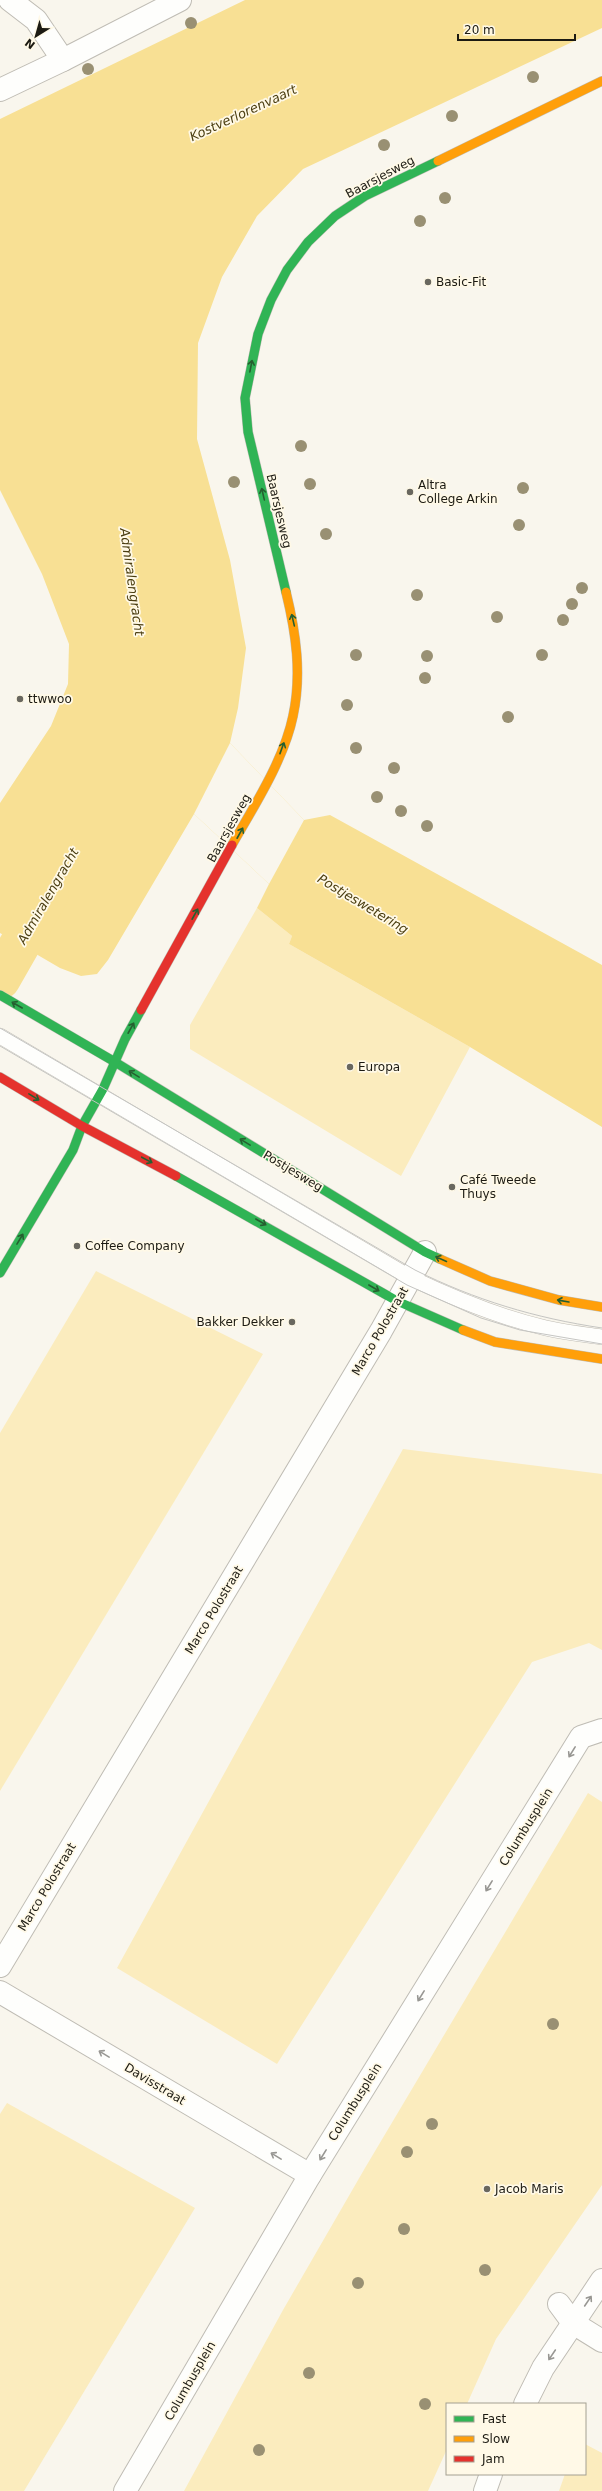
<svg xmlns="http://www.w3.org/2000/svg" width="602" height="2491" font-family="'DejaVu Sans',sans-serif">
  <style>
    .green { fill: #fbecbe }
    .water { fill: #f8e094 }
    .pier { fill: #f9f6ed }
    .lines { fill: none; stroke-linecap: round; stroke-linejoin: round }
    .canal { stroke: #f8e094; stroke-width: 41 }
    .lane-casing { stroke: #bfbcb4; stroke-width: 16 }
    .street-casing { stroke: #bfbcb4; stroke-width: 24 }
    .fast-casing { stroke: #bfbcb4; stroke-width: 10 }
    .slow-casing { stroke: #bfbcb4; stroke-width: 10 }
    .jam-casing { stroke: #bfbcb4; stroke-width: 10 }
    .lane { stroke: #fefefc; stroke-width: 15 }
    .street { stroke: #fefefc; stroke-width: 22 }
    .fast { stroke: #30b455; stroke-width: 9 }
    .slow { stroke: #ff9f0a; stroke-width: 9 }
    .jam { stroke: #e5322d; stroke-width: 9 }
    .tram { stroke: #c5c5c2; stroke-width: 1 }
    .tree { fill: #999073 }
    .oneway { stroke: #255f30 }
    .oneway2 { stroke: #989793 }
    .poi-dot { fill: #69675f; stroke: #fff9e7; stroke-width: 1.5 }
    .labels { text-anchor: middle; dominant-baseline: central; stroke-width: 3.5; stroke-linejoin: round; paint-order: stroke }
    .street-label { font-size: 12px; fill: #1c1a12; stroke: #fff9e7 }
    .poi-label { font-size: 12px; fill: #1c1a12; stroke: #fff9e7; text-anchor: start }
    .water-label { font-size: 13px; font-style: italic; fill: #4b3e11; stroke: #fff9e7 }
  </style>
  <rect width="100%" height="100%" fill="#f9f6ed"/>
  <!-- green -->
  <g class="green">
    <polygon points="257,908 292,936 289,944 470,1047 401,1176 190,1049 190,1025"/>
    <polygon points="96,1271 263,1354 0,1791 0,1433"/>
    <polygon points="403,1449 602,1474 602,1650 589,1643 532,1662 277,2064 117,1968"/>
    <polygon points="588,1793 602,1802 602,2185 496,2339 467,2404 447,2404 447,2449 428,2491 184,2491 283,2310 365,2168"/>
    <polygon points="7,2103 195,2208 24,2491 0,2491 0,2114"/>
    <polygon points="585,2444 602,2453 602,2491 559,2491 565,2474 585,2474"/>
  </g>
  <!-- water -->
  <polygon class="water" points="245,0 602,0 602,28 303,169 257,216 222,277 198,343 197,439 230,560 246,648 238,708 230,743 304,820 330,815 602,965 602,1127 470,1047 289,944 292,936 257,908 269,884 194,814 108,960 97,974 81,976 60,968 0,933 0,803 51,726 68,684 69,644 42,574 0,490 0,119"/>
  <!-- pier -->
  <polygon class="pier" points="230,743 304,820 269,884 194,814"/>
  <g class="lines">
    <!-- canal -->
    <polyline class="canal" points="0,979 48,895"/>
    <defs>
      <path id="lane" d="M0,1036L411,1278C453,1298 496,1316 542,1327C561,1332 582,1334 602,1337"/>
      <g id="street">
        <polyline points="10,0 36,20 63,60"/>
        <polyline points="0,90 63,60 180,0"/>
        <polyline points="0,1966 381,1331 425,1252"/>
        <polyline points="0,1992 310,2175"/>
        <polyline points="559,2304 573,2323 602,2341"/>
        <polyline points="525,2404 543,2368 602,2280"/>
        <polyline points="125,2491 310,2175 581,1737 602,1730"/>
        <polyline points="485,2491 491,2474"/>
      </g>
      <g id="fast">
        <polyline points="286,592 248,432 245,398 258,334 271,300 287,270 308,242 335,216 365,196 438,161"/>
        <polyline points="0,995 115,1062 425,1252 440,1259"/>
        <polyline points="176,1176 397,1301 463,1330"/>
        <polyline points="0,1273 73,1150 82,1126 103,1089 125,1039 141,1010"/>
      </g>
      <g id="slow">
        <polyline points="438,161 602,81"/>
        <path d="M232,845C254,806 284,760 293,716C302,674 296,633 286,592"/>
        <polyline points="440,1259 490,1281 559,1300 602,1307"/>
        <polyline points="463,1330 495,1342 602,1359"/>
      </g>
      <g id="jam">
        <polyline points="141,1010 232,845"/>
        <polyline points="0,1077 82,1126 176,1176"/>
      </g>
    </defs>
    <!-- lane casing -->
    <use href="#lane" class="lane-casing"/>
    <!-- street casing -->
    <use href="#street" class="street-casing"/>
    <!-- fast casing -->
    <use href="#fast" class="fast-casing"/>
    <!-- slow casing -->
    <use href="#slow" class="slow-casing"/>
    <!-- jam casing -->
    <use href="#jam" class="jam-casing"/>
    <!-- lane -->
    <use href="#lane" class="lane"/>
    <!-- street -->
    <use href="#street" class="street"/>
    <!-- fast -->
    <use href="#fast" class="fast"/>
    <!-- slow -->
    <use href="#slow" class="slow"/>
    <!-- jam -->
    <use href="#jam" class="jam"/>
    <!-- tram -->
    <g class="tram">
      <path d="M0,1028L415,1270C475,1300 535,1318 602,1328"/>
      <polyline points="0,1046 407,1285 481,1318 520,1330 602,1344"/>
    </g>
  </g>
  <!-- trees -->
  <g class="tree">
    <circle cx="191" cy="23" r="6"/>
    <circle cx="88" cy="69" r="6"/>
    <circle cx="533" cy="77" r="6"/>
    <circle cx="452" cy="116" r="6"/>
    <circle cx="384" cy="145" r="6"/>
    <circle cx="445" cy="198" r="6"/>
    <circle cx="420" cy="221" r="6"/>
    <circle cx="301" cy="446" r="6"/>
    <circle cx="234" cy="482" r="6"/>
    <circle cx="310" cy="484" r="6"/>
    <circle cx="523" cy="488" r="6"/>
    <circle cx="519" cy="525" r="6"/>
    <circle cx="326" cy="534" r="6"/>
    <circle cx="582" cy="588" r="6"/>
    <circle cx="417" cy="595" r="6"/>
    <circle cx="572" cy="604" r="6"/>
    <circle cx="497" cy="617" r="6"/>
    <circle cx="563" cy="620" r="6"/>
    <circle cx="356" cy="655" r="6"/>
    <circle cx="542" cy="655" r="6"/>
    <circle cx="427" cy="656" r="6"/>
    <circle cx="425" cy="678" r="6"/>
    <circle cx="347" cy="705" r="6"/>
    <circle cx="508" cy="717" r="6"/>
    <circle cx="356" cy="748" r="6"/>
    <circle cx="394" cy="768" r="6"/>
    <circle cx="377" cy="797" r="6"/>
    <circle cx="401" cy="811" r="6"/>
    <circle cx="427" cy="826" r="6"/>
    <circle cx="553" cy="2024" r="6"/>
    <circle cx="432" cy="2124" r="6"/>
    <circle cx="407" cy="2152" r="6"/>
    <circle cx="404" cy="2229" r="6"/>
    <circle cx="485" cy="2270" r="6"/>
    <circle cx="358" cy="2283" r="6"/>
    <circle cx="309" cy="2373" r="6"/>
    <circle cx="425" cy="2404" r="6"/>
    <circle cx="259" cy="2450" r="6"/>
  </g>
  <!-- one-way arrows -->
  <defs><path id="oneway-shaft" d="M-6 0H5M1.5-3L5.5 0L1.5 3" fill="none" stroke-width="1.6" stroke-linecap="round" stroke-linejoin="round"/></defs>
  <g class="oneway">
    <use href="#oneway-shaft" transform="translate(251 366) rotate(-79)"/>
    <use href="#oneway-shaft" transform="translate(263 494) rotate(-103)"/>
    <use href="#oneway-shaft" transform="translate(293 620) rotate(-103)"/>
    <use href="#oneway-shaft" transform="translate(282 748) rotate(-70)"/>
    <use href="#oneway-shaft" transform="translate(240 833) rotate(-61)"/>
    <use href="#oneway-shaft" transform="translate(195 914) rotate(-61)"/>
    <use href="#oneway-shaft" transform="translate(17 1005) rotate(-150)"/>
    <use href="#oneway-shaft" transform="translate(131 1028) rotate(-61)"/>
    <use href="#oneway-shaft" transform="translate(134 1074) rotate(-149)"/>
    <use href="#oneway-shaft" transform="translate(34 1097) rotate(31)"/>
    <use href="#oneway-shaft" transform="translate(245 1142) rotate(-149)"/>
    <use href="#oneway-shaft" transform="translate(147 1160) rotate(28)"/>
    <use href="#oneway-shaft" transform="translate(261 1222) rotate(30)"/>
    <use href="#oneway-shaft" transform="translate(20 1239) rotate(-59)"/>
    <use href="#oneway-shaft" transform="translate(441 1259) rotate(-156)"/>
    <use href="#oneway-shaft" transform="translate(374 1288) rotate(30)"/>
    <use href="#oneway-shaft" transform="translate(563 1301) rotate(-170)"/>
  </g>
  <g class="oneway2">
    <use href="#oneway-shaft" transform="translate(572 1752) rotate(122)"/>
    <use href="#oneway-shaft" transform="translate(489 1886) rotate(122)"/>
    <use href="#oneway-shaft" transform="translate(421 1996) rotate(122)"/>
    <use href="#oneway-shaft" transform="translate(104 2054) rotate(-149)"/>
    <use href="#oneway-shaft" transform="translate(323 2155) rotate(122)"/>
    <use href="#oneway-shaft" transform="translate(276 2156) rotate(-149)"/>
    <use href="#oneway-shaft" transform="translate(588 2301) rotate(-56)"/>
    <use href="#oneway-shaft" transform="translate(552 2355) rotate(124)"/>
  </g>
  <!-- markers -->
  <g class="poi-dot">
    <circle cx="428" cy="282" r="4"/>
    <circle cx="410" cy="492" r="4"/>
    <circle cx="20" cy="699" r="4"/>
    <circle cx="350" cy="1067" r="4"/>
    <circle cx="452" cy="1187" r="4"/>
    <circle cx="77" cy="1246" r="4"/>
    <circle cx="292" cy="1322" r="4"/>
    <circle cx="487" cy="2189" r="4"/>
  </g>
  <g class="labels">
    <!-- street labels -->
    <g class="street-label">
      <text transform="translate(380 177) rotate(-28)">Baarsjesweg</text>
      <text transform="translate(279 511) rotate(77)">Baarsjesweg</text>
      <text transform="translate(229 828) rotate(-61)">Baarsjesweg</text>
      <text transform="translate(293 1171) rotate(31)">Postjesweg</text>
      <text transform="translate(380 1331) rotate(-60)">Marco Polostraat</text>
      <text transform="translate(214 1610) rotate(-59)">Marco Polostraat</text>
      <text transform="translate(526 1827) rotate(-58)">Columbusplein</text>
      <text transform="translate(47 1887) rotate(-59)">Marco Polostraat</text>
      <text transform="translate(155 2084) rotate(31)">Davisstraat</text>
      <text transform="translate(355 2102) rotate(-58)">Columbusplein</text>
      <text transform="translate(190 2381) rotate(-60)">Columbusplein</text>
    </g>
    <!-- poi labels -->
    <g class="poi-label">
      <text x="436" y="282">Basic-Fit</text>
      <text x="418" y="485">Altra<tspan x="418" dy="14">College Arkin</tspan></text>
      <text x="28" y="699">ttwwoo</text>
      <text x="358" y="1067">Europa</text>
      <text x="460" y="1180">Café Tweede<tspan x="460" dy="14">Thuys</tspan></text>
      <text x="85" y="1246">Coffee Company</text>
      <text x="284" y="1322" text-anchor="end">Bakker Dekker</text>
      <text x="495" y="2189">Jacob Maris</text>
    </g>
    <!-- water labels -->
    <g class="water-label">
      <text transform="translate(243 113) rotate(-25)">Kostverlorenvaart</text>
      <text transform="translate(132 582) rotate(82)">Admiralengracht</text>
      <text transform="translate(48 896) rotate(-60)">Admiralengracht</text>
      <text transform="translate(363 904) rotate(31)">Postjeswetering</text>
    </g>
  </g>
  <!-- legend -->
  <rect x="446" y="2403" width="140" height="72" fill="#fff9e7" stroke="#a4a092"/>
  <rect x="454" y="2416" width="20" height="6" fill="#30b455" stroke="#a4a092"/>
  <text x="482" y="2423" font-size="12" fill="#1c1a12">Fast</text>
  <rect x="454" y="2436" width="20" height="6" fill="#ff9f0a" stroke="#a4a092"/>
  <text x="482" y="2443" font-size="12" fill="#1c1a12">Slow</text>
  <rect x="454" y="2456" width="20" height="6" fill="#e5322d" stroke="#a4a092"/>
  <text x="482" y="2463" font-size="12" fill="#1c1a12">Jam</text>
  <!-- north arrow -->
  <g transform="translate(36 36) rotate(217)" stroke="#fff9e7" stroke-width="3" paint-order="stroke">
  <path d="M0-3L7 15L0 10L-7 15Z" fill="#1c1a12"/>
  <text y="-6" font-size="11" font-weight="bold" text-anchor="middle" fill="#1c1a12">N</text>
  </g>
  <!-- scale -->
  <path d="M458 34v6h117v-6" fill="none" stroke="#1c1a12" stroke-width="2"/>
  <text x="464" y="34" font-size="12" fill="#1c1a12" stroke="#fff9e7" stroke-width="3" paint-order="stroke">20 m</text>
</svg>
